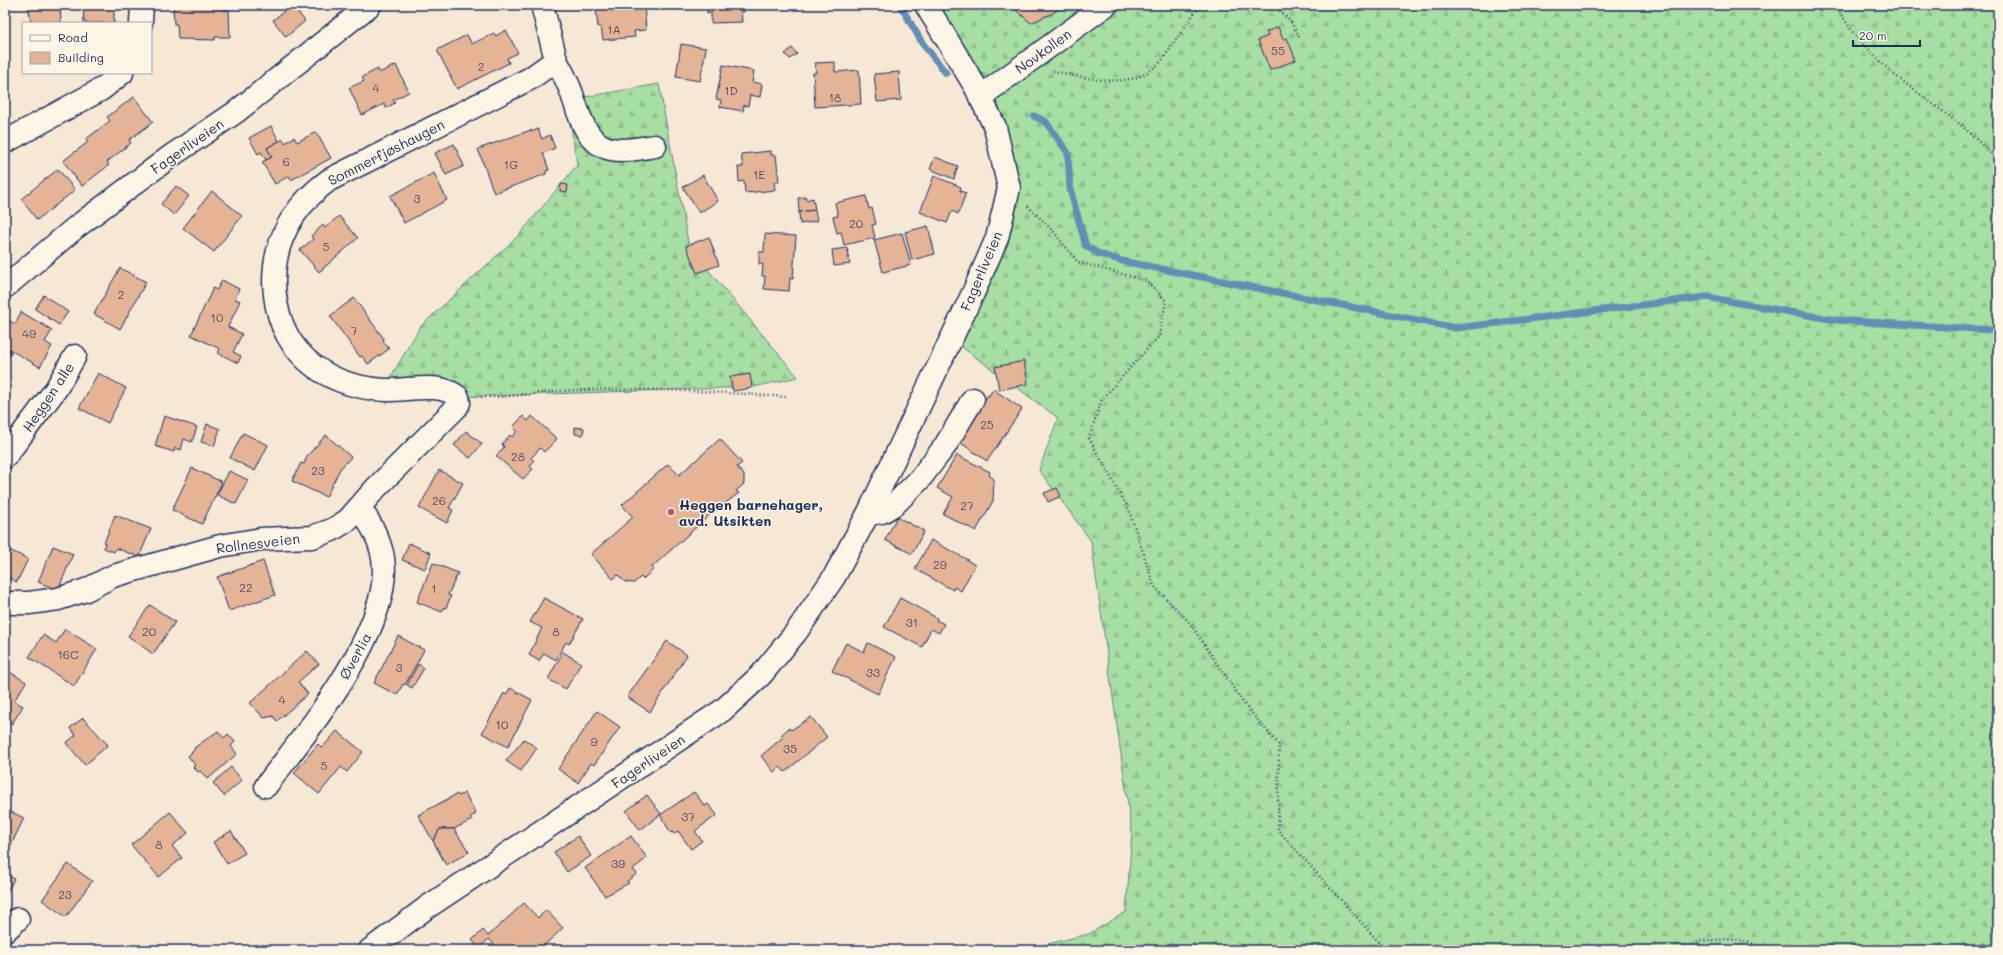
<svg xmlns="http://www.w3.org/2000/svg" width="2003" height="955" font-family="Mali,sans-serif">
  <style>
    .forest { fill: url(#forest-firs); stroke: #618680 }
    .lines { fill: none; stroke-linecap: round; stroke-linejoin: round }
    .stream { stroke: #628eb6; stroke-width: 7 }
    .building { fill: #e5b497; stroke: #1b2f5e }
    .minor-casing { stroke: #1b2f5e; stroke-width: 25 }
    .path { stroke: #1b2f5e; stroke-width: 2.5; stroke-dasharray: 1 3; stroke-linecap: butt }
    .minor { stroke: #fcf5e5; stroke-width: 22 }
    .poi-dot { fill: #d1495b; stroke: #fcf5e5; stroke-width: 1.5 }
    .labels { text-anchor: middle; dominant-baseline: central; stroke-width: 3; stroke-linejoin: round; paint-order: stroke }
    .number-label { font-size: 12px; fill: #4e506c }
    .street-label { font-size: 14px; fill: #1b2f5e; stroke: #fcf5e5 }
    .poi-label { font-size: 14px; font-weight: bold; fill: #1b2f5e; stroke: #fcf5e5; text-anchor: start }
  </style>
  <defs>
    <pattern id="forest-firs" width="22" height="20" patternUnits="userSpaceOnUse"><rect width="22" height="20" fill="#a7dea1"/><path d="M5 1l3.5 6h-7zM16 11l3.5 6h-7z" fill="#8fbf8d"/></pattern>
  </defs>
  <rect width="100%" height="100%" fill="#f7e8d5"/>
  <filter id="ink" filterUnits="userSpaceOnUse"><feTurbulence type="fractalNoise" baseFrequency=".025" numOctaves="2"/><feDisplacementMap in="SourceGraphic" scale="8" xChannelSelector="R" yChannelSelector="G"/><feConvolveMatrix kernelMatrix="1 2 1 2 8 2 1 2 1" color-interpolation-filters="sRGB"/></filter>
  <g filter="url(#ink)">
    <!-- forest -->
    <g class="forest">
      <polygon points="928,5 1998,5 1998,950 1023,950 1089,934 1126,912 1132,833 1091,541 1039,470 1058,418 951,339 1013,184"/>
      <polygon points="659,84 689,247 798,377 754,387 460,397 386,385 420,327 519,235 577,165 567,100"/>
    </g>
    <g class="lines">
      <!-- stream -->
      <g class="stream">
        <polyline points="900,5 923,44 946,73"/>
        <polyline points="1034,116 1046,122 1068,153 1070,189 1086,246 1099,254 1122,261 1456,328 1706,297 1835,320 1991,330 1998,332"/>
      </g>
    </g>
    <!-- building -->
    <g class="building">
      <polygon points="28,5 60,5 61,23 31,23"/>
      <polygon points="83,5 114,5 114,23 84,23"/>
      <polygon points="173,5 224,5 224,10 229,10 230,37 215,37 215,40 178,39 177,24 174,24"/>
      <polygon points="292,5 305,21 286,37 273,20"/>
      <polygon points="599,5 644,5 646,30 634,31 635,37 603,40 601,27 598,27 596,9 600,8"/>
      <polygon points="707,5 744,5 744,12 741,12 742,22 711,23 711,12 707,13"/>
      <polygon points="1010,5 1063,5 1053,13 1031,23"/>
      <polygon points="1278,27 1283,39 1287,38 1296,60 1270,70 1258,40 1268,36 1266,32"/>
      <polygon points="506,30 518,53 507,58 509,63 457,89 437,50 467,35 472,44 494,33 496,36"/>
      <polygon points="681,44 706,48 700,81 676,77"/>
      <polygon points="792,48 797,54 790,59 785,54"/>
      <polygon points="835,62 835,72 859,70 861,104 815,107 813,73 816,73 815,63"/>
      <polygon points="396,65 409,92 393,100 395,103 386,108 384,104 362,115 349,88 364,81 362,77 378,69 379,73"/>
      <polygon points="723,65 754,71 752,82 762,84 760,97 750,95 748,106 744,105 743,111 720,107 721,100 716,99"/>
      <polygon points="899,72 901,100 877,102 874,74"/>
      <polygon points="134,97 153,122 129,140 131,143 107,162 109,165 82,186 63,161 88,142 86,139 110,121 107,117"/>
      <polygon points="271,126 279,141 267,148 272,157 266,160 261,152 258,154 249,138"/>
      <polygon points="538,129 542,139 550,135 555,148 543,153 549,170 546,171 546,174 494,193 478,149 531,130 531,132"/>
      <polygon points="316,132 331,158 291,180 289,176 275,184 262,162 272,157 267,148 283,139 285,143 294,137 297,142"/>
      <polygon points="454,144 464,166 446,175 435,153"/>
      <polygon points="771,151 771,155 776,155 779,182 774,182 775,190 745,193 744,181 739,182 738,167 743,167 741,154"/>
      <polygon points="935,157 958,166 954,179 930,169"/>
      <polygon points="58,169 75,190 37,220 21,199"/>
      <polygon points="434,173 447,200 404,223 390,196"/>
      <polygon points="703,175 718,201 699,213 683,187"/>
      <polygon points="934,176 961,187 960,191 966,193 958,214 952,211 947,223 920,212"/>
      <polygon points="561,184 568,185 567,192 560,191"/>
      <polygon points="176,186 189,196 174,215 161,204"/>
      <polygon points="212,191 242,216 214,252 183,228"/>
      <polygon points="866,196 869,209 872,208 876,224 872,225 875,238 844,245 841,232 837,233 833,217 838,216 835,203"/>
      <polygon points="806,197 806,200 813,198 815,210 799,212 798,198"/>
      <polygon points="815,210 817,221 800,224 799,212"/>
      <polygon points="339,216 358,238 319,272 300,250 313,239 311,236 323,225 325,228"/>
      <polygon points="928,226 935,254 912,260 905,232"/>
      <polygon points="902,233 911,265 883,272 874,240"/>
      <polygon points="765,234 796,236 793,279 790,278 789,291 764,289 765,276 762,276 763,264 759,264 759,252 764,252"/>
      <polygon points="709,237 719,265 697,273 686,246"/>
      <polygon points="847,248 850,264 834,266 832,250"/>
      <polygon points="120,268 146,282 120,329 94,314"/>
      <polygon points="222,280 239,289 235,299 240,301 228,327 242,334 233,352 241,356 238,363 218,353 220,349 191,335 213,288 217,290"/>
      <polygon points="44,295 68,312 59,325 35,309"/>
      <polygon points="354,298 384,339 383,341 389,349 368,364 362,356 360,357 330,316"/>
      <polygon points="21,312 52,330 45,342 52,346 40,367 5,347 5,340 9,332 5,329 10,321 15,324"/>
      <polygon points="5,348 11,352 5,363"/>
      <polygon points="1024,361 1028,384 999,390 995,367"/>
      <polygon points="98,373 126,388 108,423 79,408"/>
      <polygon points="750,374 752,388 733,391 730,377"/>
      <polygon points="993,389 1022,409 987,461 958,441 988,395 989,396"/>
      <polygon points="164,416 197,427 192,442 184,439 181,450 175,448 174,452 155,446"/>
      <polygon points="523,416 528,421 532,416 557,439 544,452 540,448 531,458 534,461 530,466 533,469 523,479 496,456 504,447 502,444 510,435 512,437 517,431 513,427"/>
      <polygon points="207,424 220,429 214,446 201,442"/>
      <polygon points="575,427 584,428 583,435 575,434"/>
      <polygon points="466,431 482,444 470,458 454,445"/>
      <polygon points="243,433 268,445 255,471 230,458"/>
      <polygon points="326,435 351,457 340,469 326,497 292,481 301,463 304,464 307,456"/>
      <polygon points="720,439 742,463 737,467 744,475 744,484 736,491 739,493 712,513 652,567 654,569 643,579 641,577 634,583 625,582 618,575 613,579 591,554 633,517 622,505 668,464 679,475"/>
      <polygon points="957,455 990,472 989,475 994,479 993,501 976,531 943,514 953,497 937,488"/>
      <polygon points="192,468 222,482 202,524 172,510"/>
      <polygon points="439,470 463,483 449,508 453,510 447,523 419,508"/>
      <polygon points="229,471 248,480 236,504 217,495"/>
      <polygon points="1057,488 1061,496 1048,502 1044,493"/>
      <polygon points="115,515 151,529 139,557 116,548 114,552 104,548 105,543 104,543"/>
      <polygon points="897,517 924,531 912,554 885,540"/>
      <polygon points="931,540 968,560 968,561 975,565 961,591 954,587 953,590 915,569"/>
      <polygon points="409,543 431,553 425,569 402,560"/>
      <polygon points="53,546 73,554 58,590 38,582"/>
      <polygon points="5,548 28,559 17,582 9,578 5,587"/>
      <polygon points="263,561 275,595 229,611 217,577"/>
      <polygon points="433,563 458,573 448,595 451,596 446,608 444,607 442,612 417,602"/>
      <polygon points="544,598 583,619 569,644 566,642 556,660 544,653 539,661 529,655 542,628 530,622"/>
      <polygon points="900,598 937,618 936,620 944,624 939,633 931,629 922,647 884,627"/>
      <polygon points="150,605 175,622 153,654 128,636"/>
      <polygon points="65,629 97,649 74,686 29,657 43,635 56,643"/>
      <polygon points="398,636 424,650 405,685 403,684 397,695 374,683"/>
      <polygon points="667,641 687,655 650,712 627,697"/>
      <polygon points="846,643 864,652 868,643 896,657 878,694 832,671"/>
      <polygon points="307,651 319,664 298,682 308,694 277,721 273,716 264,718 250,703"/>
      <polygon points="563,652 581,663 566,689 548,679"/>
      <polygon points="418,664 424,668 412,688 407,685"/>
      <polygon points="5,669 26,682 14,701 23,706 12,724 5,720"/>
      <polygon points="510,688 532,700 508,747 482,733 504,693 506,695"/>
      <polygon points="597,711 620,727 594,765 591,763 578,783 558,769"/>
      <polygon points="811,717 827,737 785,772 780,767 774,772 761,756 783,737 781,735 789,728 791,730"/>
      <polygon points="83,718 108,745 85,765 66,743 76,735 70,728"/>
      <polygon points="218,731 224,738 228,734 235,742 231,746 237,754 208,779 200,771 198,772 193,767 195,765 188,756 195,749 194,748"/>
      <polygon points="337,731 363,752 347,772 341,767 319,794 294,773 318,744 322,748"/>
      <polygon points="524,739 537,748 521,771 506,761"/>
      <polygon points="231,767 242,780 224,796 213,783"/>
      <polygon points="694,792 705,806 708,804 717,815 695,831 702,841 691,849 678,831 674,834 673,832 671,833 660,815"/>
      <polygon points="465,793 476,814 470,817 472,820 454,829 440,829 433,841 418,815 457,794 459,796"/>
      <polygon points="647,795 661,814 640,830 626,811"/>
      <polygon points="5,809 24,818 8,851 5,849"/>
      <polygon points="170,812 188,833 172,846 182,858 159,877 131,845"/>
      <polygon points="440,829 454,829 469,852 446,865 433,841"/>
      <polygon points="231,831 245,853 227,864 213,842"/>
      <polygon points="578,836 591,856 567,872 554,852"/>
      <polygon points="631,836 647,858 633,869 637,874 627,881 629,883 605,896 585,868"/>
      <polygon points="68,864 92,881 66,917 42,900"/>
      <polygon points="5,873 14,879 5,896"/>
      <polygon points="524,903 538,918 546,910 563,928 539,950 499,950 489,939 479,948 472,940 483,930 488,936"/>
    </g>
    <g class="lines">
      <defs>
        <g id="minor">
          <polyline points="141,23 142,5"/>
          <path d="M556,60C562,71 568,82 572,94C579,115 586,144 611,149C625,152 641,148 655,146"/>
          <polyline points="980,97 1106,5"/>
          <polyline points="5,142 102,89 122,73"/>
          <polyline points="5,287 75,228 171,156 236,112 370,5"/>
          <polyline points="5,457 56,389 75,356"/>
          <polyline points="868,514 882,512 895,504 919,480 945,446 973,399"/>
          <path d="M5,603H29L58,599L86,590L113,576L220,546L261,539L312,537L332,530L348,520L376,488L456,408L459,403L458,397C439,381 408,391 385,390C321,386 276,349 274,282C274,239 295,205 329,180L531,78L556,60L542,5"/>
          <path d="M266,786C306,732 402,619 381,549C377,534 369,521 360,508"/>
          <polyline points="5,931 18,919"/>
          <polyline points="370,950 426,908 723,710 761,675 797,631 834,577 868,514 974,291 997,238 1009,188 995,127 975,86 926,5"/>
        </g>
      </defs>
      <!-- minor casing -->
      <use href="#minor" class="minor-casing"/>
      <!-- path -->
      <g class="path">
        <polyline points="1274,5 1291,22 1300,39"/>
        <polyline points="1835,5 1856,37 1893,74 1961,125 1998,160"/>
        <path d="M1053,71C1088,78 1134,93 1162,60C1176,42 1186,22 1201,5"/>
        <polyline points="1028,206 1053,231 1078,262 1147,281 1166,301 1159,336 1102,399 1089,438 1129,510 1154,586 1190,623 1244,704 1279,745 1278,830 1386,950"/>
        <path d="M481,397C515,398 550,390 584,390C651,388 719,392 786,397"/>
        <polyline points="1679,950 1683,946 1691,945 1700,941 1727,939 1750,942 1764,950"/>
        <polyline points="1956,950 1984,944 1998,946"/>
      </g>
      <!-- minor -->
      <use href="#minor" class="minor"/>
    </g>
  </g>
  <!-- markers -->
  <circle class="poi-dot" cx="671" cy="512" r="4"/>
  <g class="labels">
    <!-- number labels -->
    <g class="number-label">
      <text x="614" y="29">1A</text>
      <text x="1278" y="50">55</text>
      <text x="481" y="66">2</text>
      <text x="376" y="87">4</text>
      <text x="731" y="90">1D</text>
      <text x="835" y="97">18</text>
      <text x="286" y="161">6</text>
      <text x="511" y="164">1G</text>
      <text x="759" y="174">1E</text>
      <text x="417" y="198">3</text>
      <text x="856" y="223">20</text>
      <text x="326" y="246">5</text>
      <text x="121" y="294">2</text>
      <text x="217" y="317">10</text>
      <text x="354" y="330">7</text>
      <text x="29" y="333">49</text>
      <text x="987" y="424">25</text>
      <text x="518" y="456">28</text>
      <text x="318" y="470">23</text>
      <text x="439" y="500">26</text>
      <text x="967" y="505">27</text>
      <text x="940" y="564">29</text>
      <text x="246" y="587">22</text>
      <text x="434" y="588">1</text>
      <text x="912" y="622">31</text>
      <text x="149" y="631">20</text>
      <text x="556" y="631">8</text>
      <text x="68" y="654">16C</text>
      <text x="399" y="667">3</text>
      <text x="873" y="672">33</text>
      <text x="282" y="699">4</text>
      <text x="502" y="724">10</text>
      <text x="594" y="741">9</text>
      <text x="790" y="748">35</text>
      <text x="324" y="765">5</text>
      <text x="688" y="816">37</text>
      <text x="159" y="844">8</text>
      <text x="618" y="863">39</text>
      <text x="65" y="894">23</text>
    </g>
    <!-- street labels -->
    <g class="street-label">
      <text transform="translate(1043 51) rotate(-36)">Novkollen</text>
      <text transform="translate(187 146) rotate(-35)">Fagerliveien</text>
      <text transform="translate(386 152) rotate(-27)">Sommerfjøshaugen</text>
      <text transform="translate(981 271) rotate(-67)">Fagerliveien</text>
      <text transform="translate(48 397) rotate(-56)">Heggen alle</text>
      <text transform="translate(258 543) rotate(-7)">Rollnesveien</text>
      <text transform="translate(355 656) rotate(-61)">Øverlia</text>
      <text transform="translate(648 761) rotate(-34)">Fagerliveien</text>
    </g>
    <!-- poi labels -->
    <g class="poi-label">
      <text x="679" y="504">Heggen barnehager,<tspan x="679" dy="16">avd. Utsikten</tspan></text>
    </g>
  </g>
  <!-- margin -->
  <rect width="2003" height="955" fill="none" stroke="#fcf5e5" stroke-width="20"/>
  <rect x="10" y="10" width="1983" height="935" fill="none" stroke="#1b2f5e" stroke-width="1.5" filter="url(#ink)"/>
  <!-- legend -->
  <rect x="22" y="22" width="130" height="52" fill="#fcf5e5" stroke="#a2a6af"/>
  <rect x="30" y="35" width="20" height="6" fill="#fcf5e5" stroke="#a2a6af"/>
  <text x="58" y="42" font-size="12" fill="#1b2f5e">Road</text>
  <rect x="30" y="52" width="20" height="12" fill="#e5b497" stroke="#a2a6af"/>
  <text x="58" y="62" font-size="12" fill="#1b2f5e">Building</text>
  <!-- scale -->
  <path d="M1853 40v6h67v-6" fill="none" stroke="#1b2f5e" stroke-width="2"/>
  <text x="1859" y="40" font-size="12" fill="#1b2f5e" stroke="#fcf5e5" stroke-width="3" paint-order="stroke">20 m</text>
</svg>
